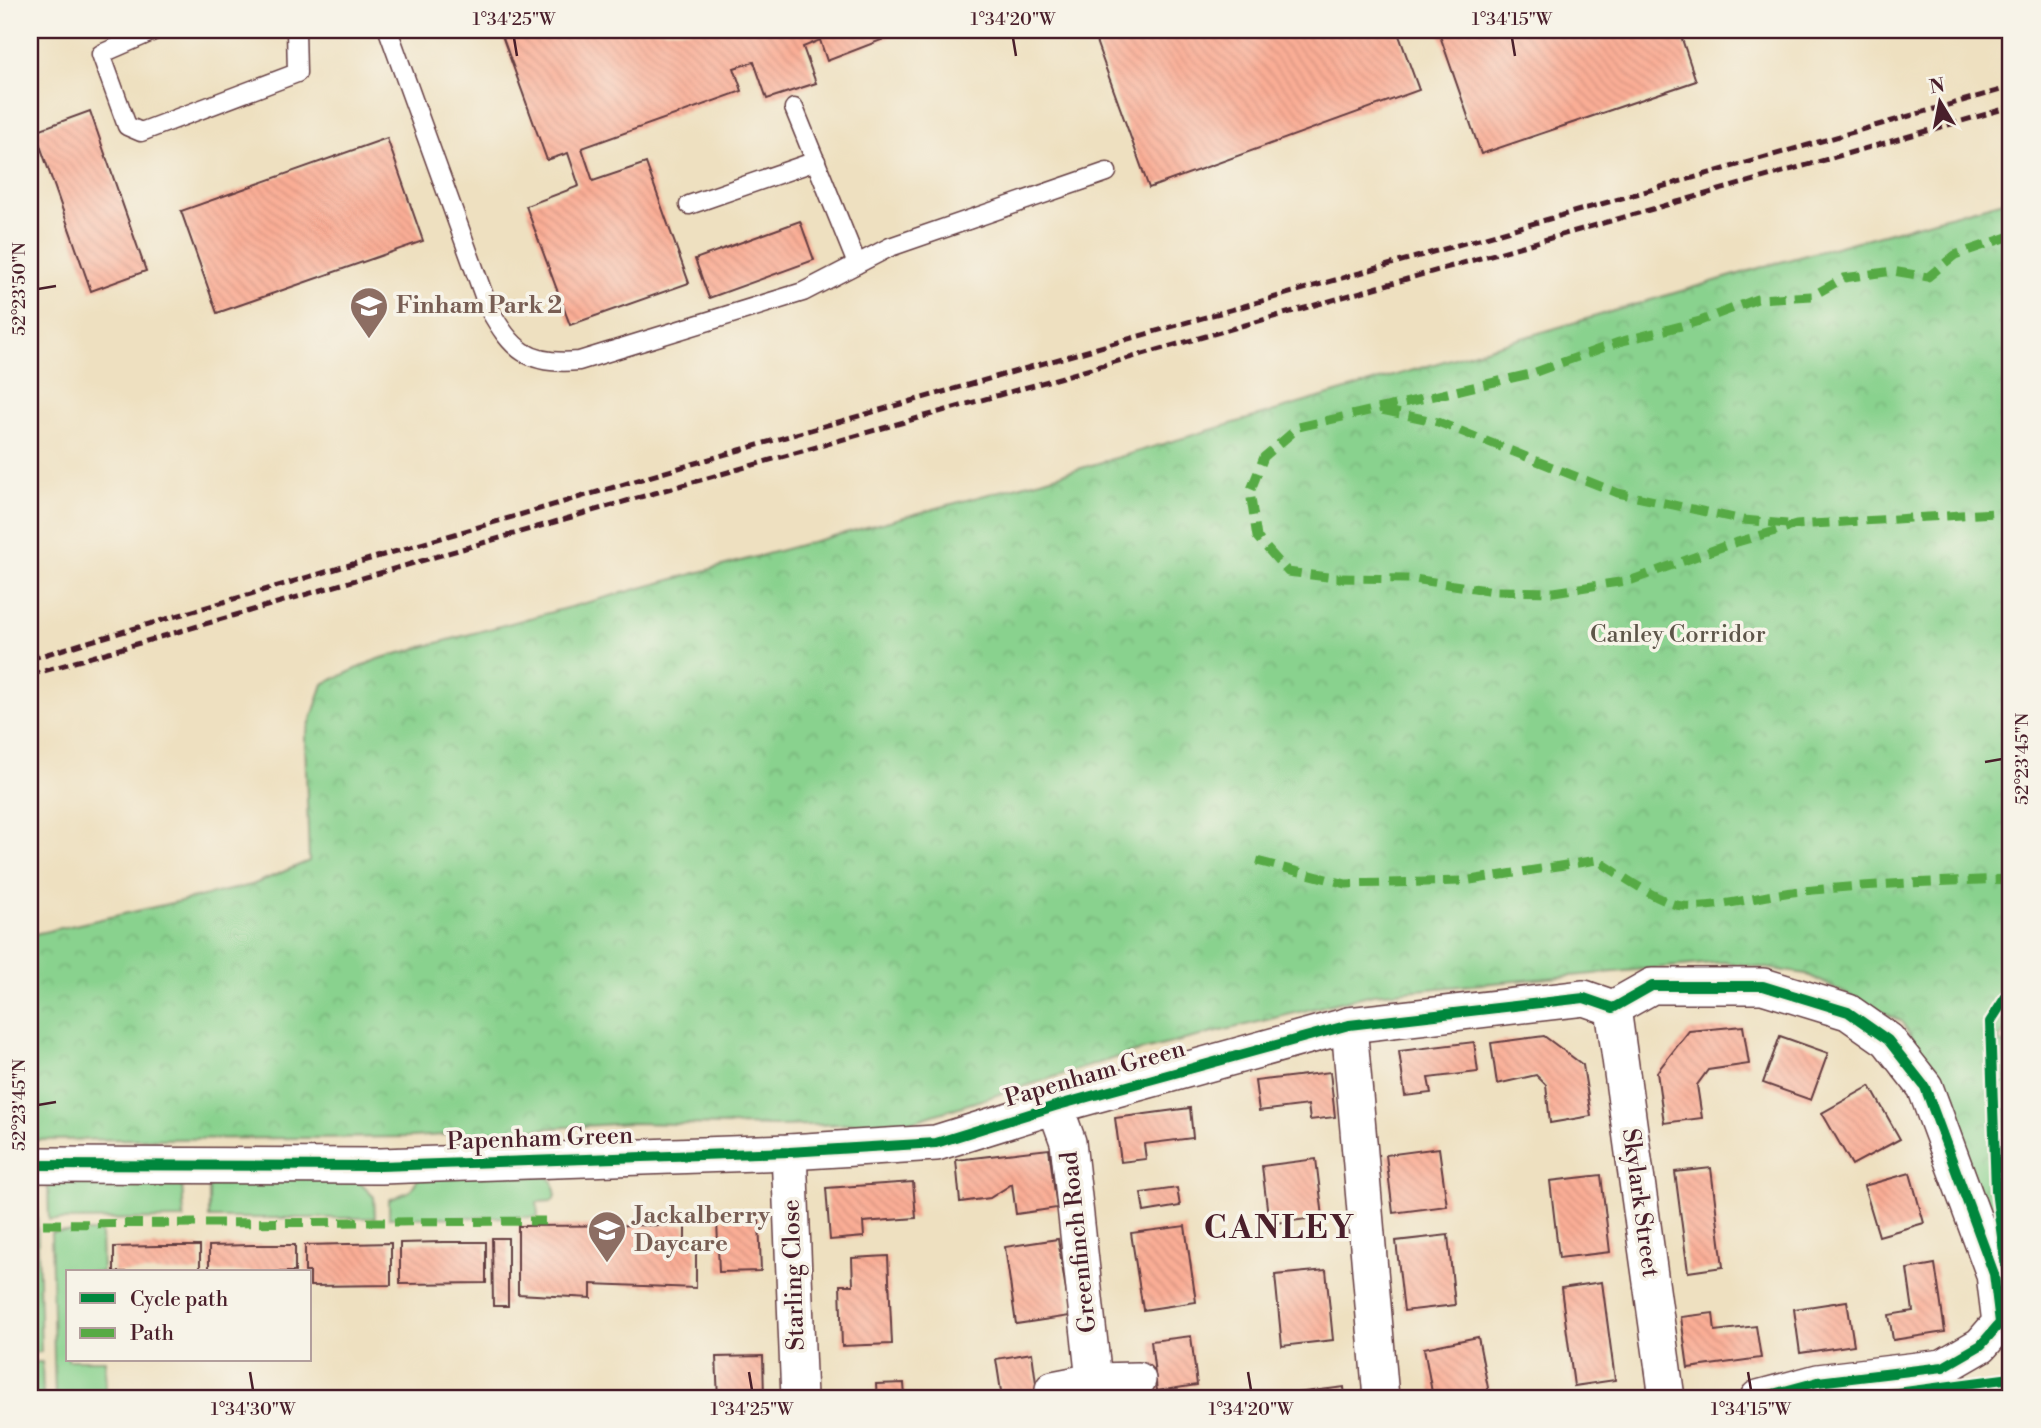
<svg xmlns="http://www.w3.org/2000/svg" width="2041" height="1428" font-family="'Libre Bodoni',serif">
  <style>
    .green { fill: #89d28e; stroke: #6a785c; stroke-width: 2 }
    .park { fill: url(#park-crowns); stroke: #6a785c; stroke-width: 2 }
    .building { fill: url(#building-back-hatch) }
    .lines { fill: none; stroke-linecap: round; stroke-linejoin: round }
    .service-casing { stroke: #633c41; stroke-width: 21 }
    .minor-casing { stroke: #633c41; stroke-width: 38 }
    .service { stroke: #fff; stroke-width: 18 }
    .minor { stroke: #fff; stroke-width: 35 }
    .rail { stroke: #4a1f2b; stroke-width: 5; stroke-dasharray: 10 5; stroke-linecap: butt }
    .quiet { stroke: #57aa44; stroke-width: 9; stroke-dasharray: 18 9; stroke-linecap: butt }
    .cycleway-casing { stroke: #f7f3e8; stroke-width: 15 }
    .cycleway { stroke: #00873e; stroke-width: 10 }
    .ticks { fill: none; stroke: #4a1f2b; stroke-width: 2.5 }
    .labels { text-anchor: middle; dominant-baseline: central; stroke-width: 7; stroke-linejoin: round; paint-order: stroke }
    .education-label { font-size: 24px; font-weight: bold; fill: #785e54; stroke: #f7f3e8; text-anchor: start }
    .park-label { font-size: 24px; fill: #5d5549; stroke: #f7f3e8 }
    .street-label { font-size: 24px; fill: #4a1f2b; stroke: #f7f3e8 }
    .district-label { font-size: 32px; font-weight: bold; letter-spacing: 2px; fill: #4a1f2b; stroke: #f7f3e8 }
    .neatline { fill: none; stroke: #4a1f2b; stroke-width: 2.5 }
    .ticks-label { font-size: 18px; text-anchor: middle; fill: #4a1f2b }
  </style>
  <defs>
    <pattern id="park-crowns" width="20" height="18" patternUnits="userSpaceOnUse" patternTransform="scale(1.75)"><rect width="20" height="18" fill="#89d28e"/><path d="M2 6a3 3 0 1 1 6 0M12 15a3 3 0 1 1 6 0" fill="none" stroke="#78b47b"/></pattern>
    <pattern id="building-back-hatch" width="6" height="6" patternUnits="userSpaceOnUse" patternTransform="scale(1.75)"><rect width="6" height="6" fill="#faad95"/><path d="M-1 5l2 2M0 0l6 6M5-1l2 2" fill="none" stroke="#d89481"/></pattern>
  </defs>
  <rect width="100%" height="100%" fill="#f7f3e8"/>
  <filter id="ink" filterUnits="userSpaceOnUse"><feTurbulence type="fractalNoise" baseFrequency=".0143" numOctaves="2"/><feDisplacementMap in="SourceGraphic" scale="14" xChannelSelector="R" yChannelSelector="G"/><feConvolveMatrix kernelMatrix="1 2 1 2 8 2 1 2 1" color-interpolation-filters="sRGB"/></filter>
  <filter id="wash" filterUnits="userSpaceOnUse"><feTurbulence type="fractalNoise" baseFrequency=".00686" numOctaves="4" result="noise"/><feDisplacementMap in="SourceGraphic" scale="28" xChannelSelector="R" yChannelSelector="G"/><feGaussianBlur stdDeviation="1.57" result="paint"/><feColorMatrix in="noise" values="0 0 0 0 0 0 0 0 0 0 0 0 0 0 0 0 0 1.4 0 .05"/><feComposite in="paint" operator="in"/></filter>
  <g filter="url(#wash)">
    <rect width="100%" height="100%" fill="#eee0c0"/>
    <!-- green -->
    <g class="green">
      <polygon points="421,1174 547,1175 553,1182 556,1196 552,1201 537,1202 538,1217 389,1218 389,1200 410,1191"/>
      <polygon points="213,1176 354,1177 374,1197 375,1218 209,1218 209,1189"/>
      <polygon points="30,1177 36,1177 41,1352 30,1353"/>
      <polygon points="48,1177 182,1181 184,1219 49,1220"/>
      <polygon points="51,1232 101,1232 102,1272 68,1272 68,1360 105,1360 106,1398 55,1398"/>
      <polygon points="30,1362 42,1362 43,1398 30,1398"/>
    </g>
    <!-- park -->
    <polygon class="park" points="2011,199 2011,1024 1998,1040 2011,1049 2011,1215 2007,1273 1932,1067 1901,1021 1806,974 1724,962 1373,994 1131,1053 911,1122 779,1126 630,1123 412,1137 30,1140 30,935 252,885 309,861 305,738 323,684 378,659 1041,480 1766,266"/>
    <g id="blocks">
      <!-- building -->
      <g class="building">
        <polygon points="500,30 896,30 897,34 827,61 820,40 803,47 816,83 767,99 754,62 734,68 742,91 582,148 593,181 646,163 689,283 570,325 526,206 579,186 568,153 547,160"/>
        <polygon points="1092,30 1397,30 1419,90 1149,188"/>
        <polygon points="1438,30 1679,30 1696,81 1481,154"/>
        <polygon points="90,111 146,271 91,291 35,131"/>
        <polygon points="387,138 423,241 217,313 181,211"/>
        <polygon points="800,221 814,260 709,298 695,259"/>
        <polygon points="1743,1026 1749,1064 1708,1070 1697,1085 1702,1118 1664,1123 1657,1072 1689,1031"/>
        <polygon points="1544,1036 1583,1065 1591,1116 1550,1123 1546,1085 1536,1075 1497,1084 1491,1043"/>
        <polygon points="1780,1036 1828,1053 1811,1100 1763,1083"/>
        <polygon points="1474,1042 1478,1072 1428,1078 1431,1093 1405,1096 1399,1051"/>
        <polygon points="1330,1072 1335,1117 1310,1120 1308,1105 1259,1111 1255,1081"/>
        <polygon points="1870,1086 1900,1139 1852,1165 1822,1113"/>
        <polygon points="1190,1108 1193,1138 1144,1144 1146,1159 1121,1162 1115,1118"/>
        <polygon points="1439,1148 1447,1206 1393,1213 1386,1155"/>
        <polygon points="1049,1149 1057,1208 1016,1214 1012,1184 990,1198 960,1202 956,1160"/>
        <polygon points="1316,1159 1323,1217 1269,1224 1262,1166"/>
        <polygon points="1711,1168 1723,1267 1688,1272 1675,1172"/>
        <polygon points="1910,1173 1924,1223 1879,1236 1864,1186"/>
        <polygon points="1601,1175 1610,1252 1559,1258 1550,1181"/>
        <polygon points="913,1182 916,1218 863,1222 864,1237 830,1240 826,1188"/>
        <polygon points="1177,1188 1180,1206 1144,1212 1141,1193"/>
        <polygon points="759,1218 761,1271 719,1272 717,1219"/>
        <polygon points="685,1225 685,1244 696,1245 696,1288 591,1284 591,1298 518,1294 518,1226"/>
        <polygon points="1185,1226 1196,1302 1143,1310 1131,1233"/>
        <polygon points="1448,1235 1455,1305 1404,1311 1396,1241"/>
        <polygon points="492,1238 508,1238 508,1306 493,1306"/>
        <polygon points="1058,1239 1070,1316 1016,1324 1005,1247"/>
        <polygon points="443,1242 486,1242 486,1283 400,1284 400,1243"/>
        <polygon points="391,1243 391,1285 310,1286 310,1272 305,1272 305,1245"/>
        <polygon points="252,1245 295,1245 295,1272 209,1272 209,1246"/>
        <polygon points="157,1246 200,1246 200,1272 114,1272 114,1247"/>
        <polygon points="888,1256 892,1344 842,1346 840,1285 853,1285 852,1258"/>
        <polygon points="1935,1264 1945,1332 1893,1340 1889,1315 1913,1311 1907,1269"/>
        <polygon points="1326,1270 1333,1340 1282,1346 1275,1275"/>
        <polygon points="1602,1282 1615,1380 1574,1386 1561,1288"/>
        <polygon points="1847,1301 1854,1345 1800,1353 1794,1309"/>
        <polygon points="1713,1313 1715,1331 1756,1326 1761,1358 1688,1368 1681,1317"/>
        <polygon points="1191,1336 1197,1385 1157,1391 1151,1341"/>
        <polygon points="1478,1337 1490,1398 1433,1398 1424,1348"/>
        <polygon points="1032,1353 1038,1398 1002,1398 996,1359"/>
        <polygon points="763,1356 764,1398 718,1398 716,1357"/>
        <polygon points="904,1383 905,1398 877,1398 876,1384"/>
        <polygon points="1344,1387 1345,1398 1288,1398 1287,1394"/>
      </g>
    </g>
  </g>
  <g filter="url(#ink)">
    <use href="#blocks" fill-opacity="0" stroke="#633c41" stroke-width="2"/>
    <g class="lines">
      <defs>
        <g id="service">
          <polyline points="156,30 101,54 127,126 141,132 297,73 296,30"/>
          <path d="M388,30L488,307C512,350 528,366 579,361L803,292L890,247L1107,172"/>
          <polyline points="794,108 857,264"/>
          <polyline points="689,205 816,161"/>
        </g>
        <g id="minor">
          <polyline points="1613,1008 1667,1398"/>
          <polyline points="1349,1025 1381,1398"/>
          <polyline points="1055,1106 1068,1142 1094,1381"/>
          <polyline points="789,1152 799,1398"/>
          <polyline points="30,1165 381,1166 789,1152 936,1143 1055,1106 1349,1025 1584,998 1613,1008 1652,986 1763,986 1848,1012 1888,1040 1925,1087 1994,1274 2000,1323 1981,1345 1943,1367 1818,1382 1758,1398"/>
          <polyline points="1053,1389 1094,1381 1138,1380"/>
        </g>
      </defs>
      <!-- service casing -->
      <use href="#service" class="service-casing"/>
      <!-- minor casing -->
      <use href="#minor" class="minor-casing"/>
      <!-- service -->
      <use href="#service" class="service"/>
      <!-- minor -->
      <use href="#minor" class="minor"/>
      <!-- rail -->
      <g class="rail">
        <polyline points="30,659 740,450 2011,87"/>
        <polyline points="30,675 630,500 2011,107"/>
      </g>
      <!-- quiet -->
      <g class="quiet">
        <polyline points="2011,236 1955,255 1928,277 1893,271 1844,278 1812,296 1757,299 1700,321 1619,342 1530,374 1299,427 1264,457 1250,492 1257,537 1288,572 1335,578 1414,579 1493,591 1554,592 1632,580 1727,545 1796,525 2011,512"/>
        <polyline points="1382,410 1438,422 1618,493 1743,520 1787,524"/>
        <path d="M1257,861L1346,884L1464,881L1597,860C1616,872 1661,904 1682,906C1722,909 1763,894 1803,891C1873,884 1942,881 2011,879"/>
        <polyline points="43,1224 545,1221"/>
      </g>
      <defs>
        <g id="cycleway">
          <polyline points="2011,989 1990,1022 1996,1190 2011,1308"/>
          <polyline points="30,1165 381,1166 789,1152 936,1143 1055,1106 1349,1025 1584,998 1613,1008 1652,986 1763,986 1848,1012 1888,1040 1925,1087 1994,1274 2000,1323 1981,1345 1943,1367 1818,1382 1758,1398"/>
          <polyline points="1859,1398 2011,1378"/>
        </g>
      </defs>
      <!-- cycleway casing -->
      <use href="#cycleway" class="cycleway-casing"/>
      <!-- cycleway -->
      <use href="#cycleway" class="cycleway"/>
    </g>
  </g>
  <!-- ticks -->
  <path class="ticks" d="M514,38L517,56M1013,38L1016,56M1512,38L1515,56M38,289L56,286M1985,762L2002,759M38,1105L56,1102M250,1372L253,1390M749,1372L752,1390M1248,1372L1251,1390M1748,1372L1751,1390"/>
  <!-- icons -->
  <defs>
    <symbol id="school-pin" viewBox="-11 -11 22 30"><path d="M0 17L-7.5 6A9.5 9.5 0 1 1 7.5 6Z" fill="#8d6e63" stroke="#f7f3e8"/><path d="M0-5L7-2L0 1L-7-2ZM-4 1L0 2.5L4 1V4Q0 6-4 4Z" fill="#fff"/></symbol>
  </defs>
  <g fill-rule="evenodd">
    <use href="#school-pin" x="347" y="284" width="44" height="60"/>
    <use href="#school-pin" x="585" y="1208" width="44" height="60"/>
  </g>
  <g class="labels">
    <!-- education labels -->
    <g class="education-label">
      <text x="396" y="306">Finham Park 2</text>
      <text x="634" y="1216">Jackalberry<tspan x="634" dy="28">Daycare</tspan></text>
    </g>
    <!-- park labels -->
    <g class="park-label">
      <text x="1678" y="635">Canley Corridor</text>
    </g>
    <!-- street labels -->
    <g class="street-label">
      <text transform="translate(1095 1074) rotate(-16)">Papenham Green</text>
      <text transform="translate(540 1139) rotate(-2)">Papenham Green</text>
      <text transform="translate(1640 1203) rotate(82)">Skylark Street</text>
      <text transform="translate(1079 1242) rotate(-96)">Greenfinch Road</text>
      <text transform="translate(794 1275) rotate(-92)">Starling Close</text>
    </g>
    <!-- district labels -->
    <g class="district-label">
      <text x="1280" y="1228">CANLEY</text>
    </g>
  </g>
  <!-- margin -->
  <rect width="2041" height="1428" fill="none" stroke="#f7f3e8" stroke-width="77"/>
  <!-- legend -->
  <rect x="66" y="1270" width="245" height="91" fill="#f7f3e8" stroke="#b29e9c" stroke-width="2"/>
  <rect x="80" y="1293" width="35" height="10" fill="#00873e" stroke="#b29e9c" stroke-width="2"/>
  <text x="130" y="1306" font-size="21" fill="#4a1f2b">Cycle path</text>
  <rect x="80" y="1328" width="35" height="10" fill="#57aa44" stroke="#b29e9c" stroke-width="2"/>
  <text x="130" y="1340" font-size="21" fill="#4a1f2b">Path</text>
  <!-- north arrow -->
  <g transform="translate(1940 102) rotate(350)" stroke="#f7f3e8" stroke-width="5" paint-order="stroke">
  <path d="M0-5L12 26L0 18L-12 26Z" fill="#4a1f2b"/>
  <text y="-10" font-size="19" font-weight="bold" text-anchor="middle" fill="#4a1f2b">N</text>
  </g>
  <rect x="38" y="38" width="1964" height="1352" class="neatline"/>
  <g class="ticks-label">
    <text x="514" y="25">1°34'25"W</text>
    <text x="1013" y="25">1°34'20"W</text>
    <text x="1512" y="25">1°34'15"W</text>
    <text transform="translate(19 289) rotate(-90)" y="6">52°23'50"N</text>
    <text transform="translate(2022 759) rotate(-90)" y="6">52°23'45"N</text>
    <text transform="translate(19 1105) rotate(-90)" y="6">52°23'45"N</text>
    <text x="253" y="1415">1°34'30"W</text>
    <text x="752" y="1415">1°34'25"W</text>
    <text x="1251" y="1415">1°34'20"W</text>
    <text x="1751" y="1415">1°34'15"W</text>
  </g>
</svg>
